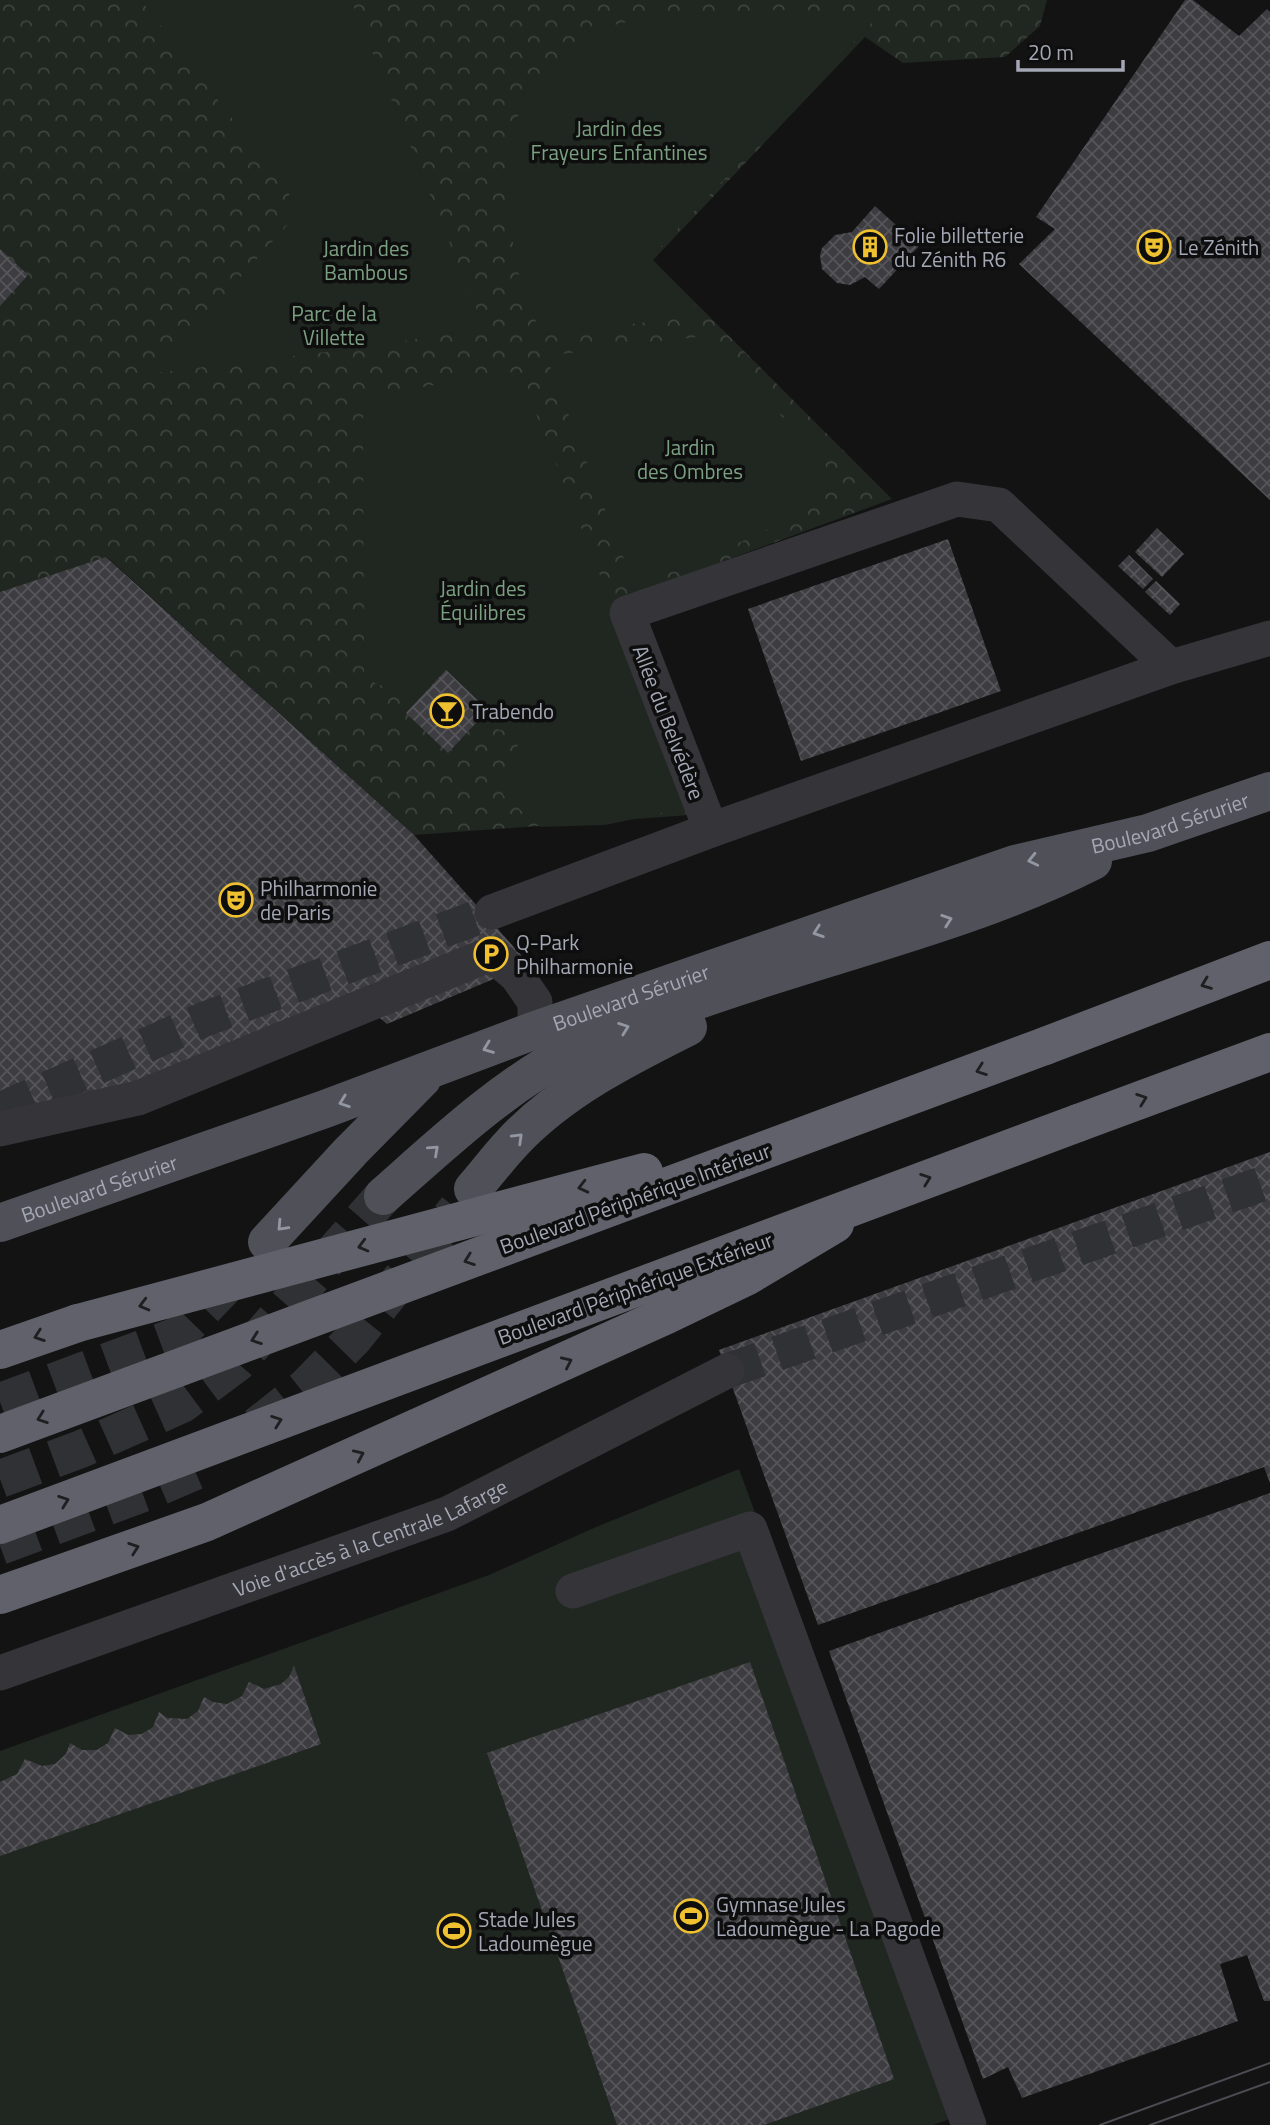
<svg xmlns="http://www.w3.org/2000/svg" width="1270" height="2125" font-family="'Titillium Web',sans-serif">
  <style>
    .forest { fill: url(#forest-crowns) }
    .garden { fill: #1f2720 }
    .building { fill: url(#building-cross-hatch) }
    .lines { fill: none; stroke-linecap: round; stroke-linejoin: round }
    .minor-tunnel { stroke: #303134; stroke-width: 35; stroke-dasharray: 35 18; stroke-linecap: butt }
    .major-tunnel { stroke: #303134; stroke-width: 38; stroke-dasharray: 38 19; stroke-linecap: butt }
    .minor { stroke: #343439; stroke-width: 35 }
    .major { stroke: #505158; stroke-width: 38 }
    .highway { stroke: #60616a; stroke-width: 38 }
    .tram { stroke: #4b4c52; stroke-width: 2 }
    .highway-bridge { stroke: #60616a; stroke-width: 38 }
    .oneway { stroke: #9397a2 }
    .oneway2 { stroke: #1e1f21 }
    .labels { text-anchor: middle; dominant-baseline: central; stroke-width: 7; stroke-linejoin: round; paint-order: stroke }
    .park-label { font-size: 21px; fill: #7ba081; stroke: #0e0e0f }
    .poi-label { font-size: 21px; fill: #a4a8b5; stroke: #0e0e0f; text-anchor: start }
    .street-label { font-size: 21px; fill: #a4a8b5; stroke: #0e0e0f }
  </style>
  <defs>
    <pattern id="forest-crowns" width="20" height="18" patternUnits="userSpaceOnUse" patternTransform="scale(1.75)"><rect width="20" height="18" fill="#1f2720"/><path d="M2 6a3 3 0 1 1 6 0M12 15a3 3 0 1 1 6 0" fill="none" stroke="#3d443e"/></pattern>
    <pattern id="building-cross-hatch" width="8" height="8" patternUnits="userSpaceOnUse" patternTransform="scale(1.75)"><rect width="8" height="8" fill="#3d3d41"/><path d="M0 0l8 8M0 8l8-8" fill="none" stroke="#56565a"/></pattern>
  </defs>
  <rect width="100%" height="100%" fill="#131314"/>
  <!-- forest -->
  <polygon class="forest" points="0,0 1047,0 1040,26 1005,57 903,63 865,37 653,260 892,499 632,595 717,813 414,835 107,557 0,592"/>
  <!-- garden -->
  <g class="garden">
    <polygon points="141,0 351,0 484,328 358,348 147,374 226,293 292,220 289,192"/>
    <polygon points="786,10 881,13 649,259 705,315 541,335 517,269 503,179 525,87 586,32 651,16"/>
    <polygon points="713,335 782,417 819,430 827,473 799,514 684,569 633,582 546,356"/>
    <path d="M519,371L690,802L658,814L605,825L540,827L503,795L517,751L519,735C465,721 416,701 364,678L363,397Z"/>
    <polygon points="739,1469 975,2110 933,2125 0,2125 0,1751 489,1575 596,1527"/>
  </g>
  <!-- building -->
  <g class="building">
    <polygon points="1185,0 1193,0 1239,36 1267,9 1270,12 1270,500 1019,264 1055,229 1036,217"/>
    <polygon points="875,206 919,246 879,289 865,277 850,285 837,283 822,269 820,255 822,248 835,235 852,232"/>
    <polygon points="0,249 28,275 0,306"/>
    <polygon points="1157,528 1184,554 1162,577 1135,552"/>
    <polygon points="948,539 1001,691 801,761 748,609"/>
    <polygon points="1129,555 1153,579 1143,589 1118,566"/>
    <polygon points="106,557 414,835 529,964 387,1024 359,1001 0,1135 0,592"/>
    <polygon points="1156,581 1180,604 1170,615 1145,592"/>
    <polygon points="446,670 488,710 448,753 406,713"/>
    <polygon points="1270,1152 1270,1483 1264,1467 818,1625 719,1350"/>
    <polygon points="1270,1493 1270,2001 1264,2001 1247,1955 1220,1964 1238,2021 1022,2098 1008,2067 983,2079 829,1651"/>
    <polygon points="750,1662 894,2079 764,2125 617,2125 487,1753"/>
    <polygon points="294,1666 321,1744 0,1856 0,1782 17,1774 25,1759 42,1766 55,1764 66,1754 70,1743 82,1750 97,1750 108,1743 115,1728 128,1735 142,1734 153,1727 159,1712 167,1718 187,1719 198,1711 204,1697 213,1702 227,1704 242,1696 249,1682 264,1689 281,1684 289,1677"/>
  </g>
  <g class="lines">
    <!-- minor-tunnel -->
    <g class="minor-tunnel">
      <polyline points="0,1110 205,1019 492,912"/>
      <polyline points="727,1371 1270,1181"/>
    </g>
    <!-- major-tunnel -->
    <g class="major-tunnel">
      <polyline points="0,1402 177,1336 239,1272"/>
      <polyline points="257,1426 305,1388 354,1338 457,1209"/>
      <polyline points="0,1479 81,1449 182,1404 237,1363 383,1196"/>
      <polyline points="0,1546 151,1490 207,1466"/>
    </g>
    <!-- minor -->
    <g class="minor">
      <polyline points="711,830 627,613 957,499 999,505 1171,667"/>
      <polyline points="492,912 711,830 1171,667 1270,638"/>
      <polyline points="0,1129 138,1098 491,954 517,976 535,1002 535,1030"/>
      <polyline points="573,1591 750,1529 969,2125"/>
      <path id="s1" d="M0,1673L447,1514L727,1371"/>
    </g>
    <!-- major -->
    <g class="major">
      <path d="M473,1189C486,1174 498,1158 512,1143C560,1091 626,1058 688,1027"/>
      <path d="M383,1196C442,1144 501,1088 571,1051C603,1033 640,1022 674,1009C812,957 960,928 1093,861"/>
      <path id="s2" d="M0,1223L325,1109L530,1032L1015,864L1148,833L1270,791"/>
      <polyline points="267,1242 351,1151 422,1079"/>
    </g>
    <!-- highway -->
    <g class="highway">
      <polyline points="1045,1046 1270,960"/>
      <polyline points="1078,1123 1270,1052"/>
      <polyline points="0,1350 78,1323"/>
      <polyline points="0,1595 207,1522 667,1315 746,1277 835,1224"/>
    </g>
    <!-- tram -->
    <g class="tram">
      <polyline points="1100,2125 1270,2063"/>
      <polyline points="1150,2125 1270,2082"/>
    </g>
    <!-- highway-bridge -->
    <g class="highway-bridge">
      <polyline points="78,1323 644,1172"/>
      <polyline points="0,1434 1045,1046"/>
      <polyline points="0,1525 1078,1123"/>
    </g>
  </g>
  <!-- one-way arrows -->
  <defs><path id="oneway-chevron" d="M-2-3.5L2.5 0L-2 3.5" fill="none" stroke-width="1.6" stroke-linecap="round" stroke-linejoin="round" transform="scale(1.75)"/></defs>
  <g class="oneway">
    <use href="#oneway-chevron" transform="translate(1033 860) rotate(167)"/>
    <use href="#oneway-chevron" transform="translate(947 920) rotate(-19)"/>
    <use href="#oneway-chevron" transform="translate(818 932) rotate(161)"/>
    <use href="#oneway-chevron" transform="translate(624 1028) rotate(-20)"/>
    <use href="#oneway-chevron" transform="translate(488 1048) rotate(159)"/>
    <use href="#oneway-chevron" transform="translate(344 1102) rotate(160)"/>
    <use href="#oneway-chevron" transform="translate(518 1138) rotate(-44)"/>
    <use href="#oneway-chevron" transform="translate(434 1150) rotate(-42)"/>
    <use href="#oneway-chevron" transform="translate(282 1226) rotate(133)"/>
  </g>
  <g class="oneway2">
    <use href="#oneway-chevron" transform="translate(1206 984) rotate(159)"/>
    <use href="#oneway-chevron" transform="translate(981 1070) rotate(160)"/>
    <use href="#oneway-chevron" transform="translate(1142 1099) rotate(-20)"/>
    <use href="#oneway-chevron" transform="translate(926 1179) rotate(-20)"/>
    <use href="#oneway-chevron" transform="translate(583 1187) rotate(166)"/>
    <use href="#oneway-chevron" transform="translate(363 1246) rotate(165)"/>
    <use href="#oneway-chevron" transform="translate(469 1260) rotate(160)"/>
    <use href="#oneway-chevron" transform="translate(144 1305) rotate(165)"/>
    <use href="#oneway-chevron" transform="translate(39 1336) rotate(161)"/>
    <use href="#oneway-chevron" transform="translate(256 1339) rotate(160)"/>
    <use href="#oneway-chevron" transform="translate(567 1362) rotate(-25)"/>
    <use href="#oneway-chevron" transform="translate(42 1418) rotate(160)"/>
    <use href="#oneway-chevron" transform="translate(277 1421) rotate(-20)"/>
    <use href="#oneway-chevron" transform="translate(359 1455) rotate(-24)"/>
    <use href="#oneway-chevron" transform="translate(64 1501) rotate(-20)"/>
    <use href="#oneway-chevron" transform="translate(134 1548) rotate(-19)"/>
  </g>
  <!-- icons -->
  <defs>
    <symbol id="building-ring" viewBox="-11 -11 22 22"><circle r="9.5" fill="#0e0e0f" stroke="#efc130" stroke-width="1.5"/><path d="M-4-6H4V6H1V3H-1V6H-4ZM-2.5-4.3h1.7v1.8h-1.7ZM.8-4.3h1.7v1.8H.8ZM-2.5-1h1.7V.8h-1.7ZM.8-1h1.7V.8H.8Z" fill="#efc130"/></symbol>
    <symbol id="theatre-ring" viewBox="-11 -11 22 22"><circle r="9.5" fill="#0e0e0f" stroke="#efc130" stroke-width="1.5"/><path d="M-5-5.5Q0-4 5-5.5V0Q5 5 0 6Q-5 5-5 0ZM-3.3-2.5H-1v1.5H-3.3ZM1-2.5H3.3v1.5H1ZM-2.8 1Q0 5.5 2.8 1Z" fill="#efc130"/></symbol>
    <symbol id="bar-ring" viewBox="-11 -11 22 22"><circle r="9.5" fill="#0e0e0f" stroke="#efc130" stroke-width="1.5"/><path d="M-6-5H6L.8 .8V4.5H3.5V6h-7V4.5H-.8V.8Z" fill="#efc130"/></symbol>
    <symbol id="parking-ring" viewBox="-11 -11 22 22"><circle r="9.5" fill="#0e0e0f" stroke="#efc130" stroke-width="1.5"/><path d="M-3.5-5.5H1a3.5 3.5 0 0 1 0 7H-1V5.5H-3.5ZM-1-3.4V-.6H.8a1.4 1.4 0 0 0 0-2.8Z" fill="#efc130"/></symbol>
    <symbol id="stadium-ring" viewBox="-11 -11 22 22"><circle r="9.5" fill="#0e0e0f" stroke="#efc130" stroke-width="1.5"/><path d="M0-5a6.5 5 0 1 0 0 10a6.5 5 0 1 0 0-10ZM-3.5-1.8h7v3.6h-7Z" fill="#efc130"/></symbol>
  </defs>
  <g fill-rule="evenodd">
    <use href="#building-ring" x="851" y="228" width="38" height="38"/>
    <use href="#theatre-ring" x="1135" y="228" width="38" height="38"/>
    <use href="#bar-ring" x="428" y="692" width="38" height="38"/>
    <use href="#theatre-ring" x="217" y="881" width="38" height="38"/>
    <use href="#parking-ring" x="472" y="935" width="38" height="38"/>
    <use href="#stadium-ring" x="672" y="1897" width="38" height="38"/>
    <use href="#stadium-ring" x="435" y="1912" width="38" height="38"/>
  </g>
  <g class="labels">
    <!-- park labels -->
    <g class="park-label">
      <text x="619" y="128">Jardin des<tspan x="619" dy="24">Frayeurs Enfantines</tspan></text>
      <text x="366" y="248">Jardin des<tspan x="366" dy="24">Bambous</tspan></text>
      <text x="334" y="313">Parc de la<tspan x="334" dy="24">Villette</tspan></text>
      <text x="690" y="447">Jardin<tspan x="690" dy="24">des Ombres</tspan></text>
      <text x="483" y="588">Jardin des<tspan x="483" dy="24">Équilibres</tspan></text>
    </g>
    <!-- poi labels -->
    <g class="poi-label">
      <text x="894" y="235">Folie billetterie<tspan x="894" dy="24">du Zénith R6</tspan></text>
      <text x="1178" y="247">Le Zénith</text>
      <text x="472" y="711">Trabendo</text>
      <text x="260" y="888">Philharmonie<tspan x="260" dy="24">de Paris</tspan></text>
      <text x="516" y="942">Q-Park<tspan x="516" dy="24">Philharmonie</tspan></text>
      <text x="716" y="1904">Gymnase Jules<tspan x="716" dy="24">Ladoumègue - La Pagode</tspan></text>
      <text x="478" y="1919">Stade Jules<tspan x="478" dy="24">Ladoumègue</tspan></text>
    </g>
    <!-- street labels -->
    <g class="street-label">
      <text transform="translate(669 722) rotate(69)">Allée du Belvédère</text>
      <text stroke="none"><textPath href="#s2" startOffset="1237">Boulevard Sérurier</textPath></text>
      <text stroke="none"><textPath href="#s2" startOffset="670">Boulevard Sérurier</textPath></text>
      <text stroke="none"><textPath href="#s2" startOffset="105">Boulevard Sérurier</textPath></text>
      <text transform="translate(635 1198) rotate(-20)">Boulevard Périphérique Intérieur</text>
      <text transform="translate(635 1288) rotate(-20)">Boulevard Périphérique Extérieur</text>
      <text stroke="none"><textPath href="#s1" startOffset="394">Voie d'accès à la Centrale Lafarge</textPath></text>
    </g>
  </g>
  <!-- scale -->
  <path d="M1018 60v10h105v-10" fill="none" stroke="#a4a8b5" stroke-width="3.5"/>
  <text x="1028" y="60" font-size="21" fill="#a4a8b5" stroke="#0e0e0f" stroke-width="5" paint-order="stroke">20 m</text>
</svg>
